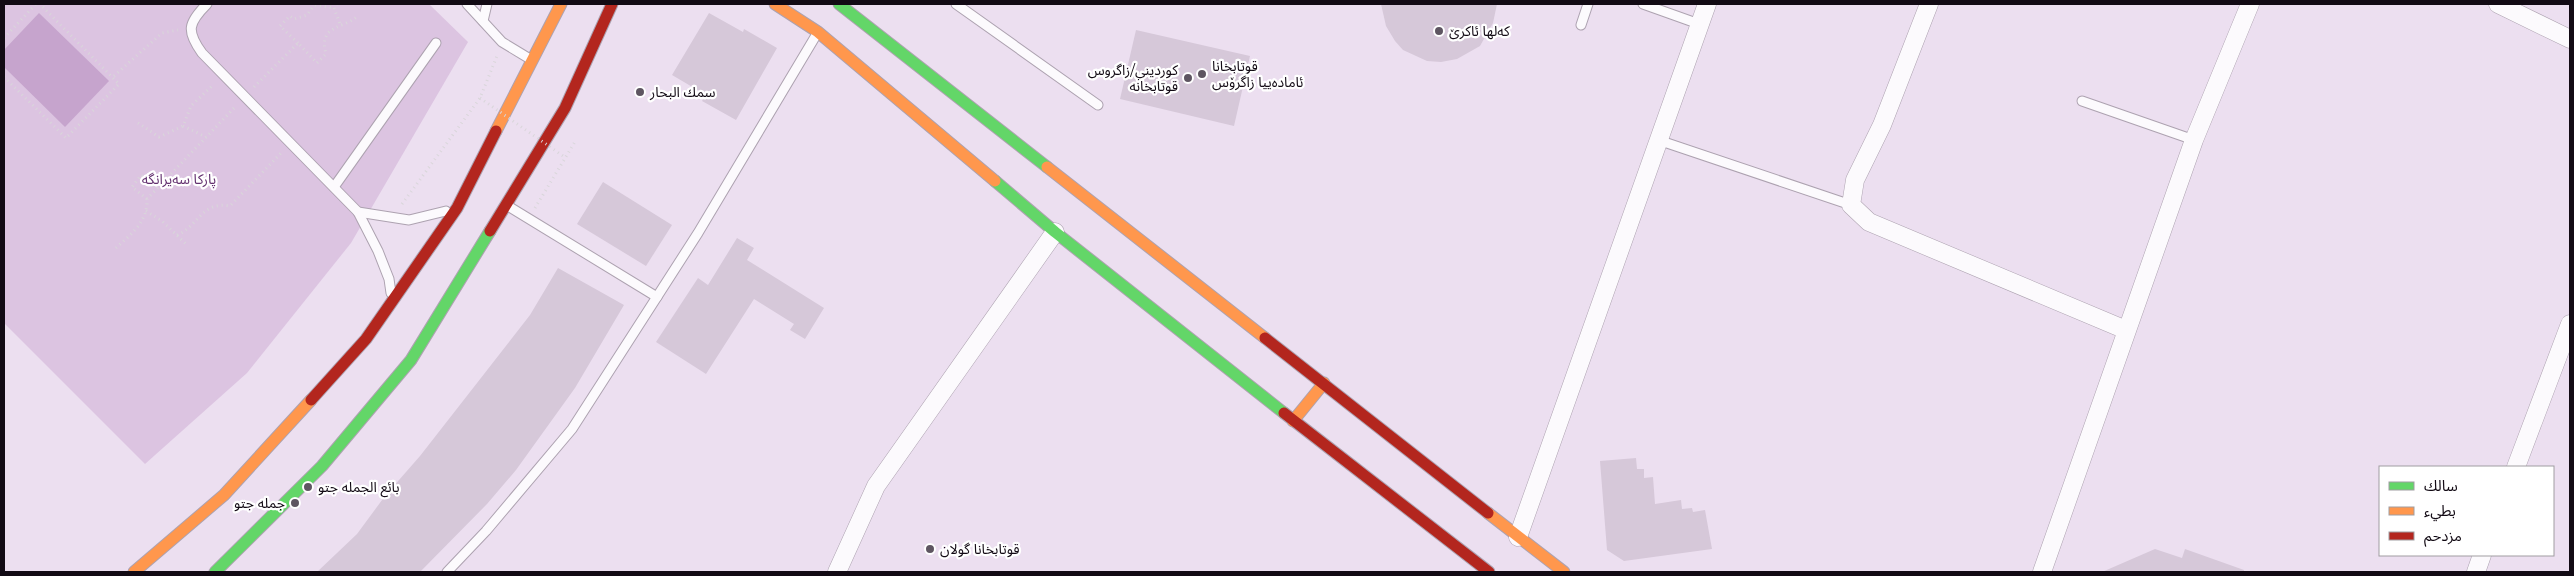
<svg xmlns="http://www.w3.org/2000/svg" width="2574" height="576" font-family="Montserrat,'Noto Sans Arabic',sans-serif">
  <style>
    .green { fill: #dcc4e1 }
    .water { fill: #c6a4cd }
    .building { fill: #d6c8d9 }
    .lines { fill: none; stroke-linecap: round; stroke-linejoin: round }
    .lane-casing { stroke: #ada2b0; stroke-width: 11 }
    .street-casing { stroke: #ada2b0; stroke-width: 19 }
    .fast-casing { stroke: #ada2b0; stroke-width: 13 }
    .slow-casing { stroke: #ada2b0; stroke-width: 13 }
    .jam-casing { stroke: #ada2b0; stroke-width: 13 }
    .path { stroke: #d9d6da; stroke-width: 3; stroke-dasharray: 1 4; stroke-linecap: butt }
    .lane { stroke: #fcfafd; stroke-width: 9 }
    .street { stroke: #fcfafd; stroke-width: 18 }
    .fast { stroke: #63d668; stroke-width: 11 }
    .slow { stroke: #ff974d; stroke-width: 11 }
    .jam { stroke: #b3261e; stroke-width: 11 }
    .path-bridge { stroke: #d9d6da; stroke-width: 3; stroke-dasharray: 1 4; stroke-linecap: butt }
    .poi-dot { fill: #5e5561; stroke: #fff; stroke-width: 2 }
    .labels { text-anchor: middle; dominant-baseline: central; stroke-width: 4.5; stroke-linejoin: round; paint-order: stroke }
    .poi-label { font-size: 14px; fill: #120a14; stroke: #fff; text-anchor: start }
    .park-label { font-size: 14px; fill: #63306f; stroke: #fff }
  </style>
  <rect width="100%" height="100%" fill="#ecdff0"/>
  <!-- green -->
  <polygon class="green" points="4,4 429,4 468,42 351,243 247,373 145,464 4,323"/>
  <!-- water -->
  <polygon class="water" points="39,13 109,81 65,127 4,67 4,50"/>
  <!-- building -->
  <g class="building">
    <polygon points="1381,4 1497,4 1493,23 1480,46 1457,59 1441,62 1427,61 1403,50 1395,41 1386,26"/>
    <polygon points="709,13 743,32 744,29 777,48 736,120 702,101 706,95 672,75"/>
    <polygon points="1136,30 1250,56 1234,126 1120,99"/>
    <polygon points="603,182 672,225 646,266 577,224"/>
    <polygon points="737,238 754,248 747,260 824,308 805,339 790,330 794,324 754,299 706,374 656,342 698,278 708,285"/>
    <polygon points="558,268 624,305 575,388 516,470 487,504 420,572 317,572 357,534 385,496 420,456 530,315"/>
    <polygon points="1636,458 1637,469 1644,469 1644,478 1653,477 1655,504 1681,500 1682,509 1692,508 1693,512 1705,510 1712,549 1624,561 1607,550 1600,461"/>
    <polygon points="2155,549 2182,558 2185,549 2244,570 2244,572 2102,572"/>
  </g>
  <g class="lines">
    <defs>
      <g id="lane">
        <path d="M207,4C188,23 186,31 202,53L358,212L378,251L389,279L391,293"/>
        <polyline points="467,4 502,42 530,59"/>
        <polyline points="956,4 1098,105"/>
        <polyline points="1643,4 1699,24"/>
        <polyline points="483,21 487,4"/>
        <polyline points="1581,25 1588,4"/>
        <polyline points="2082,101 2194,140"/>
        <polyline points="1658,140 1851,205"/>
        <polyline points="334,187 436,43"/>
        <polyline points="508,206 657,297"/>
        <polyline points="358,212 409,220 446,211"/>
        <polyline points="447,572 486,531 572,429 698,233 818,32"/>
      </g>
      <g id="street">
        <polyline points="1929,4 1882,125 1855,180 1851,205 1869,222 2126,330"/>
        <polyline points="2498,4 2570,39"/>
        <polyline points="2516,467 2570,324"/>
        <polyline points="1518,537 1707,4"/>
        <polyline points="837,572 876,486 1055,232"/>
        <polyline points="2042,572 2194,140 2250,4"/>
        <polyline points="2476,572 2482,555"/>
      </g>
      <g id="fast">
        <polyline points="839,4 1047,167"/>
        <polyline points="995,181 1055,232 1284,413"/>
        <polyline points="215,572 322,466 411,360 490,231"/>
      </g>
      <g id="slow">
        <polyline points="775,4 818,32 995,181"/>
        <polyline points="496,131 561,4"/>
        <polyline points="1047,167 1265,338"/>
        <polyline points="1293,421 1324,383"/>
        <polyline points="1488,513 1564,572"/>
        <polyline points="134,572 224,495 311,400"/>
      </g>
      <g id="jam">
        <polyline points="490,231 565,108 612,4"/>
        <polyline points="1265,338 1488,513"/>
        <polyline points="311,400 366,339 457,208 496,131"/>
        <polyline points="1284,413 1489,572"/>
      </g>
    </defs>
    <!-- lane casing -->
    <use href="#lane" class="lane-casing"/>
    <!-- street casing -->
    <use href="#street" class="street-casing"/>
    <!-- fast casing -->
    <use href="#fast" class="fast-casing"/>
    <!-- slow casing -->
    <use href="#slow" class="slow-casing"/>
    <!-- jam casing -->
    <use href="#jam" class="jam-casing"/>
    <!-- path -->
    <g class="path">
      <polyline points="337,4 334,8 340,24"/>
      <polyline points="315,5 334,8"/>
      <polyline points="4,38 36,4"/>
      <polyline points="298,43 280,26 290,16 294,19 307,15 315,4"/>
      <polyline points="114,76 162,33 178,30"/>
      <polyline points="4,77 66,138 119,84 40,4"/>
      <path d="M254,87L298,43L317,63L326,54C318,25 343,29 358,16"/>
      <polyline points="138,123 159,137 183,126 191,106 214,84"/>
      <polyline points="183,126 206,137"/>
      <polyline points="147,199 132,187 141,175 156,189"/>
      <polyline points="402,204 480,98 497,56"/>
      <polyline points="535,208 576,140"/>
      <polyline points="146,211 162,221 188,246"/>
      <path d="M177,235C199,226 201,201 230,206L282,152"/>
      <path d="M116,248C131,234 148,222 147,199L236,106"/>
    </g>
    <!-- lane -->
    <use href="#lane" class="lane"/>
    <!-- street -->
    <use href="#street" class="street"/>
    <!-- fast -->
    <use href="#fast" class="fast"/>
    <!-- slow -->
    <use href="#slow" class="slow"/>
    <!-- jam -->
    <use href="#jam" class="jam"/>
    <!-- path-bridge -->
    <polyline class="path-bridge" points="480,98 566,158"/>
  </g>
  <!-- markers -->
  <g class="poi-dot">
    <circle cx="1439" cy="31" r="5"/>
    <circle cx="1202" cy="74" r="5"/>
    <circle cx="1188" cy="78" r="5"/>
    <circle cx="640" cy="92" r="5"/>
    <circle cx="308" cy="487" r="5"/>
    <circle cx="295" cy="503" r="5"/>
    <circle cx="930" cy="549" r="5"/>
  </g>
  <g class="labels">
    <!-- poi labels -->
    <g class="poi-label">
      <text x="1449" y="31">کەلها ئاکرێ</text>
      <text x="1212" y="66">قوتابخانا<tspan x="1212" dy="16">ئامادەییا زاگرۆس</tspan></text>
      <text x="1178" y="70" text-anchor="end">كورديني/زاگروس<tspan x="1178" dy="16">قوتابخانه‌</tspan></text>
      <text x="650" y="92">سمك البحار</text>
      <text x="318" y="487">بائع الجملە جتو</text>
      <text x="285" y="503" text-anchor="end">جملە جتو</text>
      <text x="940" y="549">قوتابخانا گولان</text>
    </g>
    <!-- park labels -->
    <g class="park-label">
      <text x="179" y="179">پارکا سەیرانگه</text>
    </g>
  </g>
  <!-- border -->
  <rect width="2574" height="576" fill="none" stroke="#120a14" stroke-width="10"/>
  <!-- legend -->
  <rect x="2379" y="466" width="175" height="90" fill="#ffffff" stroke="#a09da1"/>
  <rect x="2389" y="482" width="25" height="8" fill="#63d668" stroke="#a09da1"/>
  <text x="2424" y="491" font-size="15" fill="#120a14">سالك</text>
  <rect x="2389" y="507" width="25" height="8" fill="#ff974d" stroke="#a09da1"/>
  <text x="2424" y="516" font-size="15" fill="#120a14">بطيء</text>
  <rect x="2389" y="532" width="25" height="8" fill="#b3261e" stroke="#a09da1"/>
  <text x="2424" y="541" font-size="15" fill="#120a14">مزدحم</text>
</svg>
